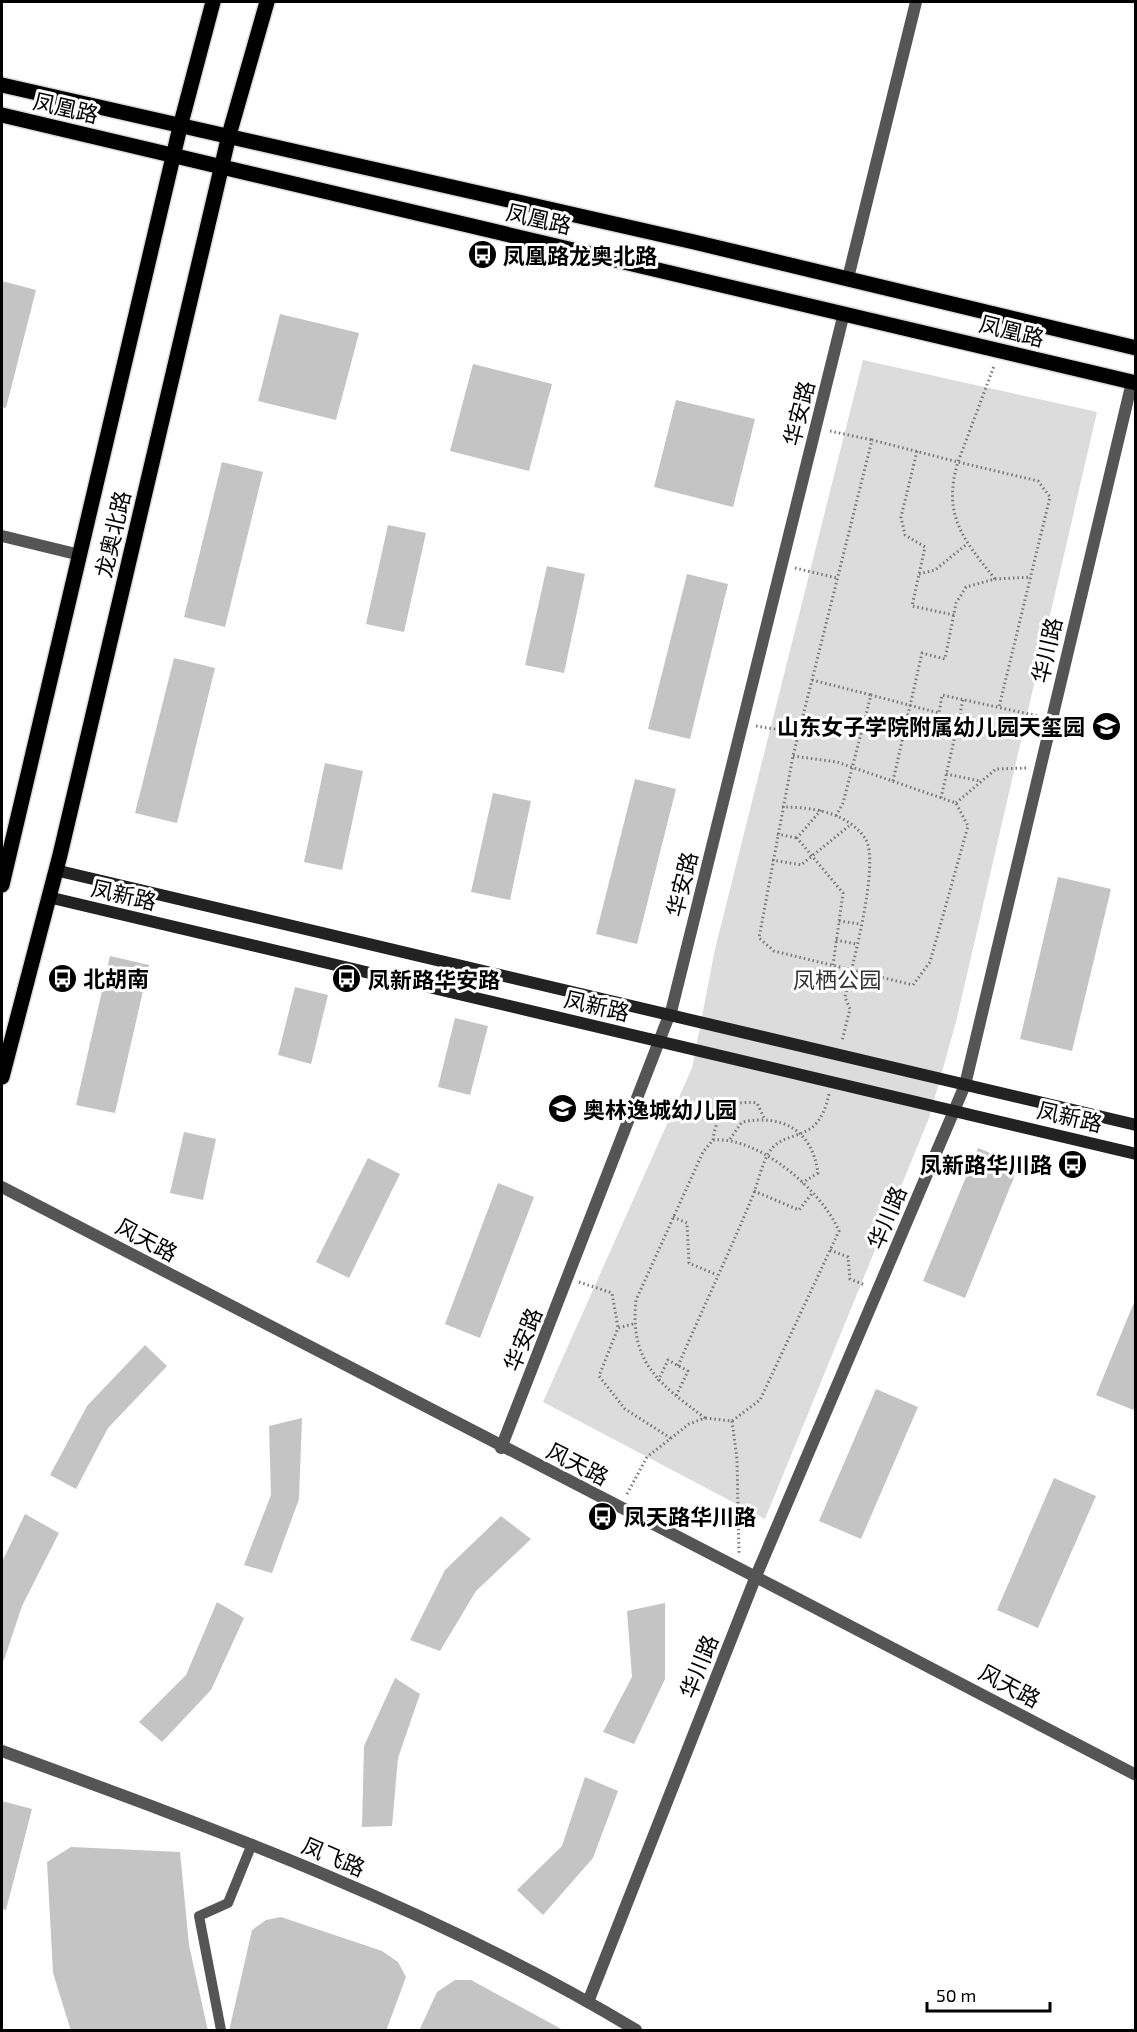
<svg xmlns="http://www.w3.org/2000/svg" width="1137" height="2032" font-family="'Exo 2','Noto Sans SC',sans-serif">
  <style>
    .green { fill: #dcdcdc }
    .building { fill: #c4c4c4 }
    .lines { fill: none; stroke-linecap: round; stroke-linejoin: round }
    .primary-casing { stroke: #dbdbdb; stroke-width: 18 }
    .path { stroke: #777; stroke-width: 3; stroke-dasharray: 1.5 3; stroke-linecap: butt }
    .service { stroke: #555; stroke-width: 10 }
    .tertiary { stroke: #555; stroke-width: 12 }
    .secondary { stroke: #222; stroke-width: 12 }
    .primary { stroke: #000; stroke-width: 15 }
    .labels { text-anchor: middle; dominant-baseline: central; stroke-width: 6; stroke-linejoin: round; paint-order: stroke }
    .street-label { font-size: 22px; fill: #000; stroke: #fff }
    .poi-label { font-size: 22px; font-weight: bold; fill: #000; stroke: #fff; text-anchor: start }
    .park-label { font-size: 22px; fill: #333; stroke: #fff }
  </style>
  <rect width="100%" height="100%" fill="#fff"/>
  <!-- green -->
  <polygon class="green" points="863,360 1097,412 956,1022 929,1118 765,1519 543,1402 692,1068 715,949"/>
  <!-- building -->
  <g class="building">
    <polygon points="2,281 36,290 6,408 2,407"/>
    <polygon points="280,314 359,333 336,420 258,401"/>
    <polygon points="473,364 552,384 529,471 450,451"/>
    <polygon points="676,400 755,419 733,507 654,487"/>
    <polygon points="222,462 263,472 225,627 184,617"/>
    <polygon points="388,525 426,533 404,632 366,624"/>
    <polygon points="547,566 585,574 564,673 525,665"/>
    <polygon points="687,574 728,584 690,739 648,729"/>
    <polygon points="174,658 215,668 177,823 135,813"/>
    <polygon points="325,763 363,771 342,870 304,862"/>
    <polygon points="635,779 676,789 637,944 596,934"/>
    <polygon points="493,793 531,801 510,900 471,892"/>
    <polygon points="1058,877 1111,889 1072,1051 1020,1039"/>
    <polygon points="110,956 149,965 115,1113 76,1105"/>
    <polygon points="295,987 328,995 311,1064 278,1055"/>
    <polygon points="455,1018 488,1026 470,1095 438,1087"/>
    <polygon points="184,1132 216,1139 203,1200 170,1193"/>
    <polygon points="978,1148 1019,1165 965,1298 923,1281"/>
    <polygon points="368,1158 400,1174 349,1278 316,1262"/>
    <polygon points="498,1183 534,1197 480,1338 445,1324"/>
    <polygon points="1135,1300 1136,1300 1136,1411 1096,1395"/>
    <polygon points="145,1345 167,1366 108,1428 76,1489 50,1475 87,1406"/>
    <polygon points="876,1389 918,1407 861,1539 819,1521"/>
    <polygon points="302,1418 299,1499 272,1573 244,1565 271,1495 269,1426"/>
    <polygon points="1054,1478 1096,1496 1038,1628 997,1610"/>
    <polygon points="25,1514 59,1533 22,1606 4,1660 2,1660 2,1562"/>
    <polygon points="501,1516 531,1539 476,1591 440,1651 410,1640 445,1570"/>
    <polygon points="217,1602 244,1618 211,1690 162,1742 139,1722 186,1675"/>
    <polygon points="665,1603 665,1679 634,1744 603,1732 632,1677 627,1611"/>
    <polygon points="395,1678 420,1694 398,1758 392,1826 362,1827 364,1746"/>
    <polygon points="585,1777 618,1791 593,1858 543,1915 517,1890 562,1846"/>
    <polygon points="2,1801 32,1809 6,1910 2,1909"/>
    <polygon points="71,1847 180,1852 189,1945 208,2031 71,2031 53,1973 47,1862"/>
    <polygon points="281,1917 382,1951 398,1962 406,1977 386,2031 229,2031 252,1930 266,1920"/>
    <polygon points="455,1980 471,1980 565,2031 419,2031 437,1992"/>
  </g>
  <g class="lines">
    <defs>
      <g id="primary">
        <polyline points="2,85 694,242 1136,348"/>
        <polyline points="2,115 1136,383"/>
        <polyline points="2,885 180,127 213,2"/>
        <polyline points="2,1077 60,855 229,135 267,2"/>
      </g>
    </defs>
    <!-- primary casing -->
    <use href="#primary" class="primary-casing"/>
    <!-- path -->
    <g class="path">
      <polyline points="830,431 872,440"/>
      <polyline points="917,451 901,517 905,535 925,547 912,606 954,615"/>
      <polyline points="795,568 837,578"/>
      <polyline points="919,574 935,570 967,544"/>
      <path d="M995,579C963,539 942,515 958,462L1038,481L1050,497L999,707"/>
      <polyline points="812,680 871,695"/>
      <polyline points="756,726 799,733"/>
      <polyline points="793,756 837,762 956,803 968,826 930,962 913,985 774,951 759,938 793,756 872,440 958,462 994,366"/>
      <polyline points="946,774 980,781"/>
      <polyline points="893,781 922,653 945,659 956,603 966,587 995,579 1031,577"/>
      <polyline points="941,798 963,700"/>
      <polyline points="956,803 996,769 1026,768"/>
      <path d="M782,807C811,807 847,812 865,838C881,862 852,966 845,997L850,1009L842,1041"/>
      <polyline points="821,810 797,838 843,893 833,965"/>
      <polyline points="836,816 843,803 871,695 939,713 942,695 1038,716"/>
      <polyline points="777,834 797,838"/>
      <polyline points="772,860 801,865 849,826"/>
      <polyline points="839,921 860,924"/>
      <polyline points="836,940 856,944"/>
      <path d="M730,1139L742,1122C783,1114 812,1130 818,1173L802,1183"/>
      <path d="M713,1140C716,1114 729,1099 757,1103L765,1120"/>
      <polyline points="754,1191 799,1210 813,1192"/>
      <polyline points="673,1217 687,1223 689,1263 717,1275"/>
      <polyline points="830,1250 848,1257 850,1279 865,1285"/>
      <polyline points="579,1282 612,1293 618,1328"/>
      <polyline points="633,1324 618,1328 599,1376 625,1409 672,1439"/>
      <path d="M678,1366C703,1308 730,1251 754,1193C758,1181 761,1169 766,1158C782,1123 817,1151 829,1094"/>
      <polyline points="658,1381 668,1360 688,1371 676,1396"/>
      <polyline points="732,1421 737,1459 739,1554"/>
      <path d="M627,1494L647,1457L689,1424L705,1418C660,1384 629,1363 636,1300L703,1152L713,1140C759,1136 822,1191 839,1231L760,1400L732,1421L705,1418"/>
    </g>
    <!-- service -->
    <polyline class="service" points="221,2030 199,1916 228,1903 252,1844"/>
    <!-- tertiary -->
    <g class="tertiary">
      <polyline points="848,278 916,2"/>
      <polyline points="2,536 80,555"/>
      <path d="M2,1187C379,1384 759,1577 1136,1775"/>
      <polyline points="501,1448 672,1008 844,313"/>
      <path d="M2,1751C219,1830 437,1910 636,2030"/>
      <polyline points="588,2002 756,1576 965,1085 1132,382"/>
    </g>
    <!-- secondary -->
    <g class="secondary">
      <polyline points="55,870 1136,1125"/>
      <polyline points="48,897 1136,1154"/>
    </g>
    <!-- primary -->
    <use href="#primary" class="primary"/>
  </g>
  <!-- icons -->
  <defs>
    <symbol id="bus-disc" viewBox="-11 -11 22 22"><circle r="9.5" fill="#000" stroke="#fff"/><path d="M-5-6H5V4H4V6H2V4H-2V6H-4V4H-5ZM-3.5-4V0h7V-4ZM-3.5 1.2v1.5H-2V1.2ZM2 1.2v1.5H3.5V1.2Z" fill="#fff"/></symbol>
    <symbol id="school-disc" viewBox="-11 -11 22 22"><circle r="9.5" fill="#000" stroke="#fff"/><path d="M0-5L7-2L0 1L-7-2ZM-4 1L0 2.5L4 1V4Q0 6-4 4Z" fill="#fff"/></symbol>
  </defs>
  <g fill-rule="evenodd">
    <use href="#bus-disc" x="466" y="238" width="33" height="33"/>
    <use href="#school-disc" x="1090" y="710" width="33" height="33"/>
    <use href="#bus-disc" x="46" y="962" width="33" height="33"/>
    <use href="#bus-disc" x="330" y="962" width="33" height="33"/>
    <use href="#school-disc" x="546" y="1092" width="33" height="33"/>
    <use href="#bus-disc" x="1056" y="1148" width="33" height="33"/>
    <use href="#bus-disc" x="586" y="1500" width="33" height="33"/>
  </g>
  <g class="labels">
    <!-- street labels -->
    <g class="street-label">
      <text transform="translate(66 107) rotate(13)">凤凰路</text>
      <text transform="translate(539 218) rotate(13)">凤凰路</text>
      <text transform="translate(1012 330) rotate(14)">凤凰路</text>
      <text transform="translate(798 413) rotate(-76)">华安路</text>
      <text transform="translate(112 534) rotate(-77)">龙奥北路</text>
      <text transform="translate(1046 650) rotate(-77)">华川路</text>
      <text transform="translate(681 884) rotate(-76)">华安路</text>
      <text transform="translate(124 894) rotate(13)">凤新路</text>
      <text transform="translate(597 1005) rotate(13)">凤新路</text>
      <text transform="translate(1070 1116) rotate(13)">凤新路</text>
      <text transform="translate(886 1217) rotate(-67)">华川路</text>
      <text transform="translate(147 1239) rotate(28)">风天路</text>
      <text transform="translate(522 1339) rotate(-68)">华安路</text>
      <text transform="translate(578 1463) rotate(27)">风天路</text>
      <text transform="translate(698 1666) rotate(-68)">华川路</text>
      <text transform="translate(1010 1685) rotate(28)">风天路</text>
      <text transform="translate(334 1856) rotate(23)">凤飞路</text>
    </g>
    <!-- poi labels -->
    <g class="poi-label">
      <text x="503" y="255">凤凰路龙奥北路</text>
      <text x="1085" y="726" text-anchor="end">山东女子学院附属幼儿园天玺园</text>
      <text x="83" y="978">北胡南</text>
      <text x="368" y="979">凤新路华安路</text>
      <text x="583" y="1109">奥林逸城幼儿园</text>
      <text x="1052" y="1164" text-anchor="end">凤新路华川路</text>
      <text x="624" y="1516">凤天路华川路</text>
    </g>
    <!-- park labels -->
    <g class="park-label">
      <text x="837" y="979">凤栖公园</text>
    </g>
  </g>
  <!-- border -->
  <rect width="1137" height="2032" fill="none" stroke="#000000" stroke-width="6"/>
  <!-- scale -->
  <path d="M927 2002v9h123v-9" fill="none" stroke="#000000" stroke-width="3"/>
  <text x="936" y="2002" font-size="18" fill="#000000" stroke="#ffffff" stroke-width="4.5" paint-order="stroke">50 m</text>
</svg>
